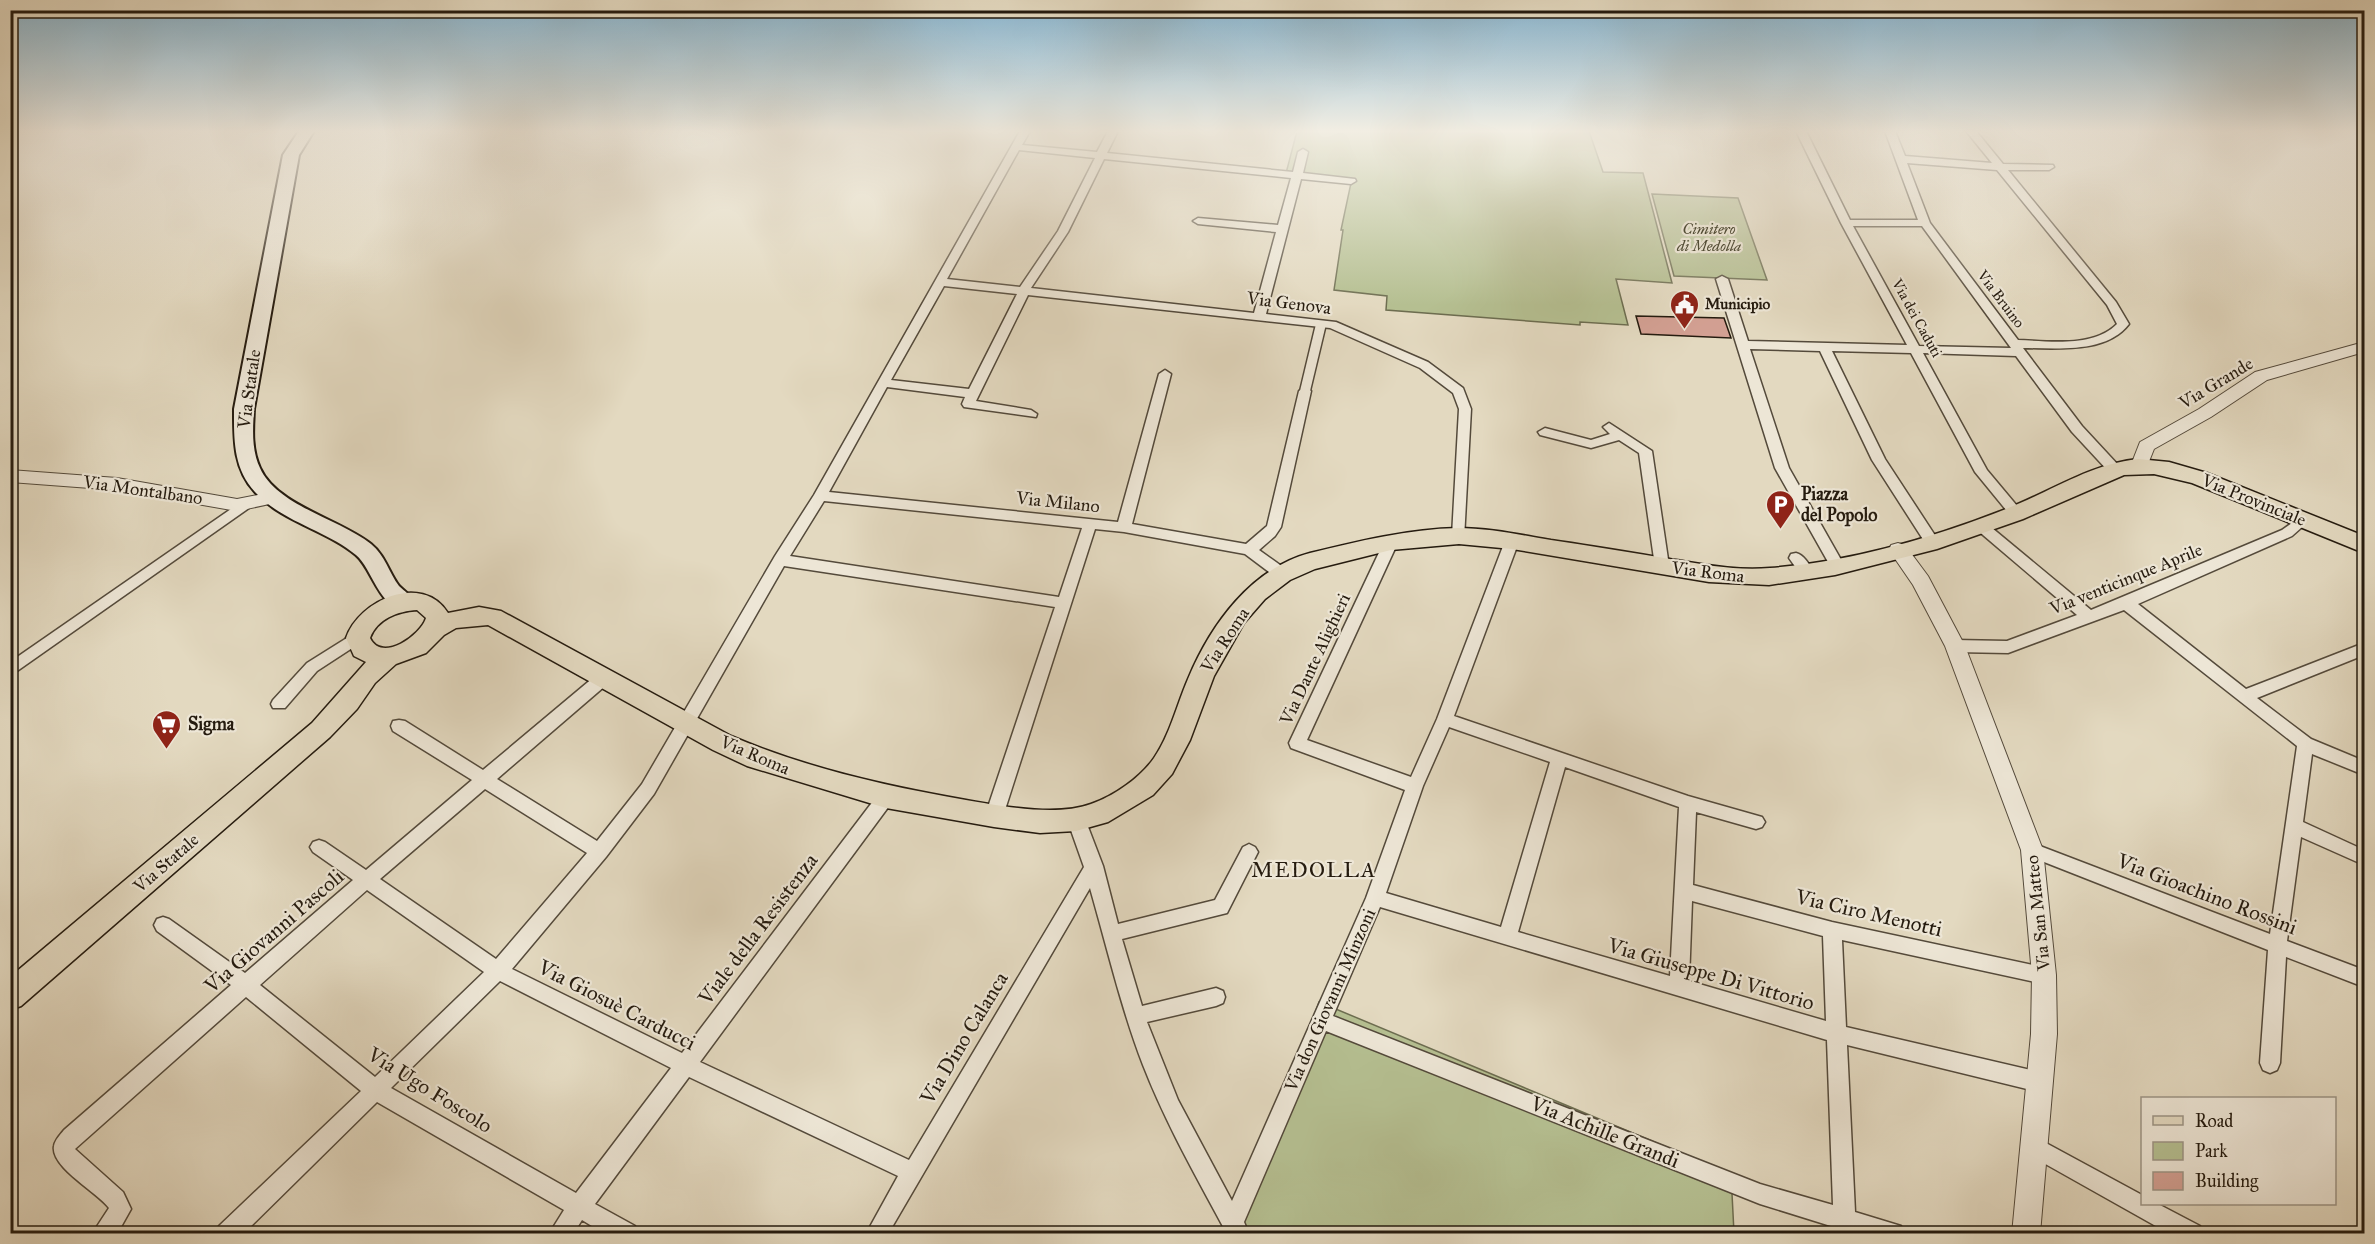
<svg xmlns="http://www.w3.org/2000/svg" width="2375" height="1244" font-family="'IM FELL Great Primer',serif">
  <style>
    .green { fill: #b5bf91; stroke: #6d6d50; stroke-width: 1.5 }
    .building { fill: #d3a093; stroke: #251b0f; stroke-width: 1.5 }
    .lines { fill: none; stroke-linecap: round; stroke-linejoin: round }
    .pedestrian-casing { stroke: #544a3b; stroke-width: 3 }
    .minor-casing { stroke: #544a3b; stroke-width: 3 }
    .tertiary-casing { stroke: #544a3b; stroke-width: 2 }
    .secondary-casing { stroke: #251b0f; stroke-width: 4 }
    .primary-casing { stroke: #251b0f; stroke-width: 3 }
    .pedestrian { fill: #ede6d6; fill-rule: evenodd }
    .minor { fill: #ede6d6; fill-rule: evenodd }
    .tertiary { fill: #ede6d6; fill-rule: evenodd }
    .secondary { fill: #ede6d6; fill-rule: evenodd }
    .primary { fill: #e3d9c0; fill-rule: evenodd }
    .labels { text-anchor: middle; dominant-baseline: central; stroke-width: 4.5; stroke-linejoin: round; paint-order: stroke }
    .far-park-label { font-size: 15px; font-style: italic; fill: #504c36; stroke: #ede6d6 }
    .far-street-label { font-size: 15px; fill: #251b0f; stroke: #ede6d6 }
    .far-poi-label { font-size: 15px; font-weight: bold; fill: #251b0f; stroke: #ede6d6; text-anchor: start }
    .street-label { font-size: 18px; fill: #251b0f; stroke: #ede6d6 }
    .poi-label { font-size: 18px; font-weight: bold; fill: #251b0f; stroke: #ede6d6; text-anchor: start }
    .quarter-label { font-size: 21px; letter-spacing: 1.5px; fill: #251b0f; stroke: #ede6d6 }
    .near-street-label { font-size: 21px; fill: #251b0f; stroke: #ede6d6 }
  </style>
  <rect width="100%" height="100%" fill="#e3d9c0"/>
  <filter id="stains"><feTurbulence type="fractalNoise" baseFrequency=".00333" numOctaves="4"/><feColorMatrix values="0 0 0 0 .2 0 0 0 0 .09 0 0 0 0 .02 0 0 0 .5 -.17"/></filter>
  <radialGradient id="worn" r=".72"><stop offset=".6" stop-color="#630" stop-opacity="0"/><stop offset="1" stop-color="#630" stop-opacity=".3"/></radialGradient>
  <!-- green -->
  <g class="green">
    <polygon points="1297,131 1589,131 1603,172 1643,173 1672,283 1616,279 1628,325 1580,322 1580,325 1386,310 1387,296 1334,290 1343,230 1341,230 1351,183 1285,177"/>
    <polygon points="1652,194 1738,198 1767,280 1674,276"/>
    <polygon points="1319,1002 1731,1174 1734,1233 1234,1234"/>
  </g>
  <!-- building -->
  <polygon class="building" points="1636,316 1724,318 1731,338 1641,334"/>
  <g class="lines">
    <defs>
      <polygon id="pedestrian" points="1321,321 1326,324 1310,391 1305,394 1300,391 1316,324"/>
      <g id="minor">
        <path d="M1020,131H1030L1022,145L1097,152L1108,131H1118L1107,153L1293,172L1298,152L1303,149L1308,152L1303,173L1355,179L1356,181L1351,184L1301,179L1266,314L1336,322L1428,362L1463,388L1471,409L1464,539L1459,541L1452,536L1459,409L1453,393L1420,368L1330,328L1028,295L976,401L1031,410L1037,414L1036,417L964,407L962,404L965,397L887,387L829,492L1118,522L1159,374L1165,370L1171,374L1132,524L1246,544L1267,526L1299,391L1305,387L1311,391L1281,527L1275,536L1259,550L1287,570L1289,574L1287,578H1277L1245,554L1124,532L1095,529L1003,816L1000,821L994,823L988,821L985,816L1055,607L784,566L654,794L606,857L512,969L682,1053L880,792L886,790L892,792L894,797L892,802L700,1062L909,1160L1084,867L1067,819L1070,814L1076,812L1082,814L1085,819L1103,866L1118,924L1215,900L1243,847L1249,844L1255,847L1258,852L1227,913L1122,939L1142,1006L1216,988L1223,991L1225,997L1223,1003L1216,1006L1147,1022L1178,1100L1232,1201L1366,898L1405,790L1291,748L1289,743L1384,542L1391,537L1398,542L1307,740L1411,777L1437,719L1505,541L1512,536L1519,541L1454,716L1688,796L1762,817L1765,822L1762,827L1756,829L1696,812L1693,885L1832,922L2051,969L2053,975L2051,981L2044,984L1842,940L1846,1027L2039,1072L2046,1075L2049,1082L2046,1089L2039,1092L1847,1045L1855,1212L1901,1226L1903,1234H1834V1227L1760,1204L1326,1031L1244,1222L1249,1234H1227C1197,1178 1166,1124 1143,1065C1121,1008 1107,947 1090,888L888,1234H866L898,1176L689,1077L595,1204L635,1226L637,1234H605L582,1220L573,1234H549L564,1210L377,1102L243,1234H217L219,1226L361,1091L246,997L75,1149L123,1192L131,1209L117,1234H92L109,1208C97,1192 50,1167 54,1146C55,1140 60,1135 64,1130L231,985L157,931L154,925L157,919L163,917L169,919L245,973L353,880L313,852L310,847L313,842L319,840L325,842L366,870L472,780L393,731L391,726L393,721L399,720L405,721L483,770L600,672H612L614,676L612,680L497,779L597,841L642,784L775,556L814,495ZM1019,150L1095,158L1058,231L1020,287L947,279ZM1104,159L1291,178L1278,225L1198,218L1193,221L1198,224L1276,232L1254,313L1031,288L1068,232ZM944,286L1017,294L969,389L891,380ZM824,501L1082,528L1059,597L790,556ZM1449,727L1550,762L1501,927L1386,893L1423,786ZM1565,767L1679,807L1670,976L1518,932ZM485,789L587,853L496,959L380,879ZM367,890L484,972L375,1077L260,985ZM1692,901L1823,936L1826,1021L1689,981ZM1380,907L1827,1040L1833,1205L1760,1184L1333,1016ZM500,981L671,1068L576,1193L391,1088Z"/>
        <path d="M1796,131H1806L1850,220H1918L1885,131H1895L1905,156L1992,163L1966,131H1976L2003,164L2053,165L2054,167L2049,170H2008L2116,302L2129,324C2106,354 2057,348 2023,348L2082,426L2120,467L2122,470L2120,473H2110L2072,432L2016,356L1923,353L1987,470L2023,513L2021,516H2011L1975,472L1911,353L1832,351L1885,459L1938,540L1936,544H1926L1872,460L1820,351L1750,349L1789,468L1844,565L1837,570L1832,569L1775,468L1716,279L1722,276L1728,279L1748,341L1907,345L1841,223ZM1907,163L1997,170L2107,305L2117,324C2093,348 2049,341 2018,340L1930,223ZM1853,226H1922L2011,348L1919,346Z"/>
        <polygon points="1609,423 1652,451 1669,566 1667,570 1657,570 1655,566 1639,453 1619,440 1591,448 1540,435 1538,432 1545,428 1591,440 1610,434 1603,427"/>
        <polygon points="244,500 251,505 249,508 10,676 10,662"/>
        <polygon points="2303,515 2310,520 2292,536 2138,604 2246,689 2364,643 2364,655 2257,698 2311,739 2364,761 2364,775 2312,754 2303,822 2364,850 2364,865 2301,837 2287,941 2364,970 2364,987 2286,957 2280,1063 2277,1070 2270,1073 2263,1070 2260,1063 2268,950 2026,855 2023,850 2026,845 2032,843 2270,934 2297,746 2124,610 2008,653 1955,652 1950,650 1947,646 1950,642 1955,640 2007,641 2077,615 1976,529 1974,526 1976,523 1986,523 2091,610 2282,530"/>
        <path d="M1796,553C1804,555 1809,564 1813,571L1811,575H1801L1789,558L1791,554Z"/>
        <polygon points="358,631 363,633 366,637 363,641 317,671 285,708 273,708 271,704 273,700 307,663"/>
        <polygon points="2033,1136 2142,1195 2142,1204 2158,1204 2200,1226 2202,1234 2170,1234 2026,1153 2023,1146 2026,1139"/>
      </g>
      <g id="tertiary">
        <polygon points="2364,342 2364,352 2267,380 2211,417 2154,449 2146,469 2134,469 2131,465 2140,442 2199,409 2255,372"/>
        <polygon points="10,470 117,478 237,499 273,492 282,498 279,502 237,511 117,490 10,482"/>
        <polygon points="1898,543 1905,545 1928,576 1965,646 2043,850 2056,975 2057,1034 2040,1234 2012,1234 2031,1034 2032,975 2021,850 1945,646 1913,585 1889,550 1891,545"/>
      </g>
      <path id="secondary" d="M299,131H314L299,155L254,409C253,428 251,449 260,468C277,506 340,519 371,544C385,555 389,573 399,586C405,592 411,595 415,602L412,608C381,617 374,570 356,555C326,530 282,522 255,492C233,468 234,439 234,409L283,155Z"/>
      <path id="primary" d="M2138,459L2169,462L2207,473L2359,534L2364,536V553L2192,483L2154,474L2124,475L2023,519L1937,549L1835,575L1769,585L1709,582L1512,549L1459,544L1391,550L1315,569L1290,580L1265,599L1244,623L1214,676L1190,740L1172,774L1153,795L1108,822L1076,831L1040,833L994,827L886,808L747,766L713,750L488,625L456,628L444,635L426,653L396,664L375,683L357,709L330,737L21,1006L10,1010V977L312,723L366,662L354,656L346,638C359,600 422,572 448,613L479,607L501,611L731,736C806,768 886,786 966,800C1002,806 1056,817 1091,804C1114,796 1140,778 1154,758C1170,735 1177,704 1188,679C1211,624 1251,569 1310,553C1359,541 1408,529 1458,528C1489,528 1521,535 1551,540C1593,546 1634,553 1676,560C1707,565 1738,571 1770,568C1850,562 1932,538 2006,509C2050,492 2090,464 2138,459ZM417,610L426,618C421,635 382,663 370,638C377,619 398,611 417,610Z"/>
    </defs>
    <!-- pedestrian casing -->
    <use href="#pedestrian" class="pedestrian-casing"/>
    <!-- minor casing -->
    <use href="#minor" class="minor-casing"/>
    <!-- tertiary casing -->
    <use href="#tertiary" class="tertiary-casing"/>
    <!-- secondary casing -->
    <use href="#secondary" class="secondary-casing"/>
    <!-- primary casing -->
    <use href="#primary" class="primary-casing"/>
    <!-- pedestrian -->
    <use href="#pedestrian" class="pedestrian"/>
    <!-- minor -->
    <use href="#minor" class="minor"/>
    <!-- tertiary -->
    <use href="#tertiary" class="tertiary"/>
    <!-- secondary -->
    <use href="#secondary" class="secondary"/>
    <!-- primary -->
    <use href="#primary" class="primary"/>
  </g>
  <!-- sky -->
  <linearGradient id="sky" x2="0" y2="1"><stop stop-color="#87b6d2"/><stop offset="0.43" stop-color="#f2eee3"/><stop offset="1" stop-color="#f2eee3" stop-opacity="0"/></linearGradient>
  <rect width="2375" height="305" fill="url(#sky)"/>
  <!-- icons -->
  <defs>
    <symbol id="civic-pin" viewBox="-11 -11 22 30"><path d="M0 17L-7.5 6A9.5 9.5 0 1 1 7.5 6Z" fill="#8f2418" stroke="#ede6d6"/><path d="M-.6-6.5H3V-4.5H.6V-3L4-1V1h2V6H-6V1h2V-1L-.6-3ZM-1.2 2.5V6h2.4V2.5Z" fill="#fff"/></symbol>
    <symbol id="parking-pin" viewBox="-11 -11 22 30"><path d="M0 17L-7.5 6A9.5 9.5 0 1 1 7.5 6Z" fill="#8f2418" stroke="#ede6d6"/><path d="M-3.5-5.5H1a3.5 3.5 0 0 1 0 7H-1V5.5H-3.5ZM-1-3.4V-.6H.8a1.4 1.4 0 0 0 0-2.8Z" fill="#fff"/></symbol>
    <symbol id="supermarket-pin" viewBox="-11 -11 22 30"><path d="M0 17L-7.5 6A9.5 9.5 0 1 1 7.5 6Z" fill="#8f2418" stroke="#ede6d6"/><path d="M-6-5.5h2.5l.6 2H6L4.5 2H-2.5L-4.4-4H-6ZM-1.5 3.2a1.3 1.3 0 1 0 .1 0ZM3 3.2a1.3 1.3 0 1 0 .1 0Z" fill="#fff"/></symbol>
  </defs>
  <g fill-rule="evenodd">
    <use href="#civic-pin" x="1668" y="288" width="33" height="45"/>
    <use href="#parking-pin" x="1764" y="488" width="33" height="45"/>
    <use href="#supermarket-pin" x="150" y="708" width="33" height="45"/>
  </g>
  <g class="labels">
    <!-- far-park labels -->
    <g class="far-park-label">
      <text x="1709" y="229">Cimitero<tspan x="1709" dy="17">di Medolla</tspan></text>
    </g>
    <!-- far-street labels -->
    <g class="far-street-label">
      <text transform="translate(2001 299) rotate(53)">Via Bruino</text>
      <text transform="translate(1917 318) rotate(61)">Via dei Caduti</text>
    </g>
    <!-- far-poi labels -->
    <g class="far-poi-label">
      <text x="1705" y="304">Municipio</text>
    </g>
    <!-- street labels -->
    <g class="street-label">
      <text transform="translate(1289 303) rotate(7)">Via Genova</text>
      <text transform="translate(2216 383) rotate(-31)">Via Grande</text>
      <text transform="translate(249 389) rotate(-82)">Via Statale</text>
      <text transform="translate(143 490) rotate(8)">Via Montalbano</text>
      <text transform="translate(2254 500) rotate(22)">Via Provinciale</text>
      <text transform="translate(1058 502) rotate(6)">Via Milano</text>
      <text transform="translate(1708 572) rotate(7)">Via Roma</text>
      <text transform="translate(2126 579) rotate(-22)">Via venticinque Aprile</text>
      <text transform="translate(1225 640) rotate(-57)">Via Roma</text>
      <text transform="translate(1315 659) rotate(-65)">Via Dante Alighieri</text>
      <text transform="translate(755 755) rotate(23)">Via Roma</text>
      <text transform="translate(166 863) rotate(-41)">Via Statale</text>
      <text transform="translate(2038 913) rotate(-96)">Via San Matteo</text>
      <text transform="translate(1330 1000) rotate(-66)">Via don Giovanni Minzoni</text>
    </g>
    <!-- poi labels -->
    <g class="poi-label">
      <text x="1801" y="494">Piazza<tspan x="1801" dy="21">del Popolo</tspan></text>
      <text x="188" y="724">Sigma</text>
    </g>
    <!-- quarter labels -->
    <g class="quarter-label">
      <text x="1314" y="870">MEDOLLA</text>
    </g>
    <!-- near-street labels -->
    <g class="near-street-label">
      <text transform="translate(2207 894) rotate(21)">Via Gioachino Rossini</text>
      <text transform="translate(1869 913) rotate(13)">Via Ciro Menotti</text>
      <text transform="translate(758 929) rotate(-53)">Viale della Resistenza</text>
      <text transform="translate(274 931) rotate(-41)">Via Giovanni Pascoli</text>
      <text transform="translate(1711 974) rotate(16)">Via Giuseppe Di Vittorio</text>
      <text transform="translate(617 1005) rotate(27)">Via Giosuè Carducci</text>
      <text transform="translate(964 1038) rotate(-59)">Via Dino Calanca</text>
      <text transform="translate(430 1090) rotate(32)">Via Ugo Foscolo</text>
      <text transform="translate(1605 1132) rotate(22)">Via Achille Grandi</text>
    </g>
  </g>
  <!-- margin -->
  <rect width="2375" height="1244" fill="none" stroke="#e3d9c0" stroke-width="36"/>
  <rect x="12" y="12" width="2351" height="1220" fill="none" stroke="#251b0f" stroke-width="3"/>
  <rect x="18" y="18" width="2339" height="1208" fill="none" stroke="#251b0f" stroke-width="1.5"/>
  <!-- legend -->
  <rect x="2141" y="1097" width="195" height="108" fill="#ede6d6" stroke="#9d9586" stroke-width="1.5"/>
  <rect x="2153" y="1116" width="30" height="9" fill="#e3d9c0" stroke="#9d9586" stroke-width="1.5"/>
  <text x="2195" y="1127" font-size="18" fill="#251b0f">Road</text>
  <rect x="2153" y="1142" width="30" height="18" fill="#b5bf91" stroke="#9d9586" stroke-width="1.5"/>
  <text x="2195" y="1157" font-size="18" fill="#251b0f">Park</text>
  <rect x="2153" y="1172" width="30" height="18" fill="#d3a093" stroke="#9d9586" stroke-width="1.5"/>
  <text x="2195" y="1187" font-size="18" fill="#251b0f">Building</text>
  <rect width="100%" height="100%" filter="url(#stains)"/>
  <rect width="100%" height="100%" fill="url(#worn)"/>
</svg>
